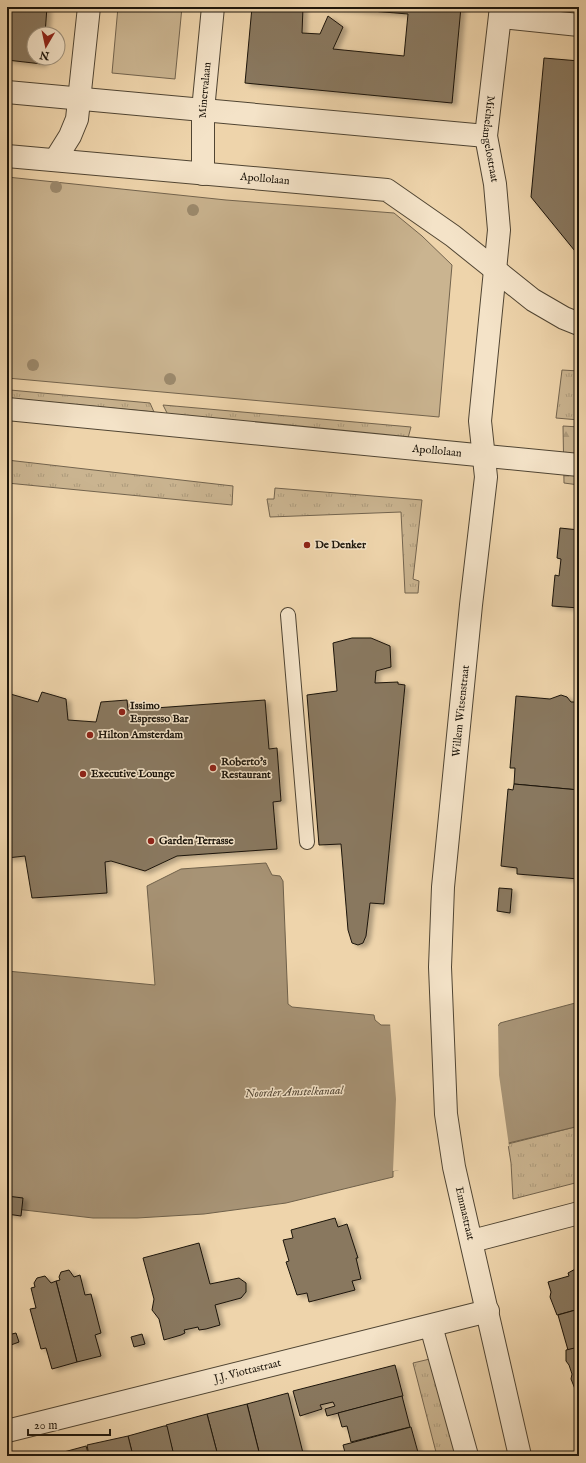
<svg xmlns="http://www.w3.org/2000/svg" width="586" height="1463" font-family="'IM FELL English',serif">
  <style>
    .grass { fill: url(#grass-tufts); stroke: #73644e }
    .forest { fill: url(#forest-firs); stroke: #73644e }
    .green { fill: #cab490; stroke: #73644e }
    .water { fill: #a79375; stroke: #6f614b }
    .pier { fill: #eed4ab }
    .building { fill: #89785e; stroke: #1c150b; filter: url(#shadow) }
    .lines { fill: none; stroke-linecap: round; stroke-linejoin: round }
    .service-casing { stroke: #504533; stroke-width: 16 }
    .minor-casing { stroke: #504533; stroke-width: 24 }
    .tertiary-casing { stroke: #504533; stroke-width: 24 }
    .service { stroke: #f4e3c8; stroke-width: 14 }
    .minor { stroke: #f4e3c8; stroke-width: 22 }
    .tertiary { stroke: #f4e3c8; stroke-width: 22 }
    .tree { fill: #9c8a6d }
    .poi-dot { fill: #8f2418; stroke: #f4e3c8; stroke-width: 1.5 }
    .labels { text-anchor: middle; dominant-baseline: central; stroke-width: 3; stroke-linejoin: round; paint-order: stroke }
    .street-label { font-size: 11px; fill: #1c150b; stroke: #f4e3c8 }
    .poi-label { font-size: 11px; font-weight: bold; fill: #1c150b; stroke: #f4e3c8; text-anchor: start }
    .water-label { font-size: 12px; font-style: italic; fill: #544735; stroke: #f4e3c8 }
  </style>
  <defs>
    <pattern id="grass-tufts" width="24" height="20" patternUnits="userSpaceOnUse"><rect width="24" height="20" fill="#cab490"/><path d="M3 7l-1-3M5 7V3M7 7l1-3M15 17l-1-3M17 17v-4M19 17l1-3" fill="none" stroke="#ad9a7b"/></pattern>
    <pattern id="forest-firs" width="22" height="20" patternUnits="userSpaceOnUse"><rect width="22" height="20" fill="#cab490"/><path d="M5 1l3.5 6h-7zM16 11l3.5 6h-7z" fill="#ad9a7b"/></pattern>
    <filter id="shadow"><feDropShadow dx="4.5" dy="2.5" stdDeviation="2" flood-color="#0004"/></filter>
  </defs>
  <rect width="100%" height="100%" fill="#eed4ab"/>
  <filter id="stains"><feTurbulence type="fractalNoise" baseFrequency=".005" numOctaves="4"/><feColorMatrix values="0 0 0 0 .2 0 0 0 0 .09 0 0 0 0 .02 0 0 0 .5 -.17"/></filter>
  <radialGradient id="worn" r=".72"><stop offset=".6" stop-color="#630" stop-opacity="0"/><stop offset="1" stop-color="#630" stop-opacity=".3"/></radialGradient>
  <!-- grass -->
  <g class="grass">
    <polygon points="562,370 579,371 579,420 556,418"/>
    <polygon points="10,390 150,403 154,412 7,398 7,393"/>
    <polygon points="163,405 411,427 408,438 168,415"/>
    <polygon points="7,460 233,486 232,505 7,483"/>
    <polygon points="275,488 422,500 413,579 419,581 418,593 405,593 401,512 270,517 267,499 274,499"/>
    <polygon points="579,1126 579,1182 513,1199 511,1163 508,1144"/>
    <polygon points="434,1358 458,1453 437,1456 413,1363"/>
  </g>
  <!-- forest -->
  <g class="forest">
    <polygon points="579,337 579,377 575,376"/>
    <polygon points="563,426 579,427 579,485 564,483"/>
  </g>
  <!-- green -->
  <g class="green">
    <polygon points="118,7 182,7 175,79 112,73"/>
    <polygon points="7,177 226,200 394,213 422,236 452,265 439,417 7,378"/>
  </g>
  <!-- water -->
  <polygon class="water" points="266,863 272,875 280,876 283,881 288,1004 292,1007 374,1015 375,1020 381,1025 498,1026 500,1023 579,1002 579,1126 393,1171 393,1177 286,1203 204,1214 137,1218 93,1218 7,1208 7,971 155,985 147,886 181,869"/>
  <!-- pier -->
  <polygon class="pier" points="390,1023 497,1024 498,1023 499,1075 509,1146 403,1170 393,1171 396,1099"/>
  <!-- building -->
  <g class="building">
    <polygon points="7,7 47,7 45,34 34,34 34,58 42,58 42,64 7,60"/>
    <polygon points="252,7 303,7 302,33 320,34 328,16 343,27 333,49 404,56 408,14 323,7 461,7 452,103 245,83"/>
    <polygon points="544,58 579,61 579,256 531,197"/>
    <polygon points="560,528 579,530 579,608 552,606 555,575 559,576 561,559 557,558"/>
    <polygon points="352,638 371,638 390,646 391,667 376,671 375,683 398,682 398,684 405,685 384,904 370,903 366,936 363,943 358,945 352,943 348,930 341,844 319,845 307,695 337,691 333,643"/>
    <polygon points="42,692 66,699 68,720 96,722 101,702 127,700 128,710 265,700 269,749 277,748 281,801 273,802 277,849 177,856 145,871 111,861 105,862 107,893 32,898 25,856 7,858 7,693 38,702"/>
    <polygon points="561,695 567,697 571,702 579,702 579,790 514,784 515,768 510,768 516,696 550,699"/>
    <polygon points="514,784 579,790 579,879 517,874 517,868 501,866 508,789 513,790"/>
    <polygon points="499,888 512,889 510,913 497,911"/>
    <polygon points="7,1196 23,1198 21,1216 7,1214"/>
    <polygon points="335,1218 338,1227 347,1224 358,1258 356,1258 361,1279 352,1281 355,1290 309,1302 307,1293 297,1295 286,1262 289,1261 283,1240 293,1238 291,1230"/>
    <polygon points="199,1243 210,1284 239,1278 246,1283 246,1292 241,1298 215,1305 220,1325 206,1329 199,1330 198,1327 184,1330 185,1333 181,1335 164,1340 159,1319 152,1310 154,1299 143,1258"/>
    <polygon points="579,1267 579,1309 557,1315 550,1297 551,1292 548,1282 569,1276 568,1273"/>
    <polygon points="69,1270 74,1277 80,1275 85,1295 91,1294 101,1333 95,1335 101,1356 77,1362 56,1281 60,1280 59,1277 61,1272"/>
    <polygon points="45,1276 51,1283 56,1281 77,1362 52,1369 46,1348 41,1349 30,1309 36,1308 31,1288 35,1287 34,1283 37,1278"/>
    <polygon points="579,1309 579,1347 568,1350 558,1315"/>
    <polygon points="16,1333 19,1342 11,1345 8,1335"/>
    <polygon points="142,1334 145,1344 134,1347 131,1337"/>
    <polygon points="579,1347 579,1388 575,1389 571,1379 572,1374 569,1365 566,1361 566,1350"/>
    <polygon points="395,1365 403,1396 327,1416 325,1409 335,1406 333,1402 320,1405 322,1409 300,1416 293,1391"/>
    <polygon points="288,1393 303,1453 293,1456 260,1456 247,1404"/>
    <polygon points="402,1396 410,1427 351,1442 347,1426 342,1427 338,1413"/>
    <polygon points="247,1404 260,1456 218,1456 207,1414"/>
    <polygon points="207,1414 218,1456 174,1456 166,1425"/>
    <polygon points="164,1426 167,1426 174,1456 133,1456 128,1436"/>
    <polygon points="411,1427 419,1456 346,1456 343,1445"/>
    <polygon points="128,1436 133,1456 89,1456 87,1445"/>
    <polygon points="86,1446 89,1456 49,1456"/>
  </g>
  <g class="lines">
    <defs>
      <polyline id="service" points="288,615 307,842"/>
      <g id="minor">
        <path id="s1" d="M501,7L486,136L495,184L499,230L480,421L486,477L471,605L443,887L440,967L446,1114L454,1167L520,1456"/>
        <polyline points="500,17 579,25"/>
        <polyline points="7,92 486,136"/>
        <polyline points="55,160 70,136 77,119 89,7"/>
        <path id="s2" d="M203,174V110L213,7"/>
        <polyline points="472,1241 579,1213"/>
        <polyline points="431,1326 467,1456"/>
        <path id="s3" d="M7,1431L488,1311"/>
      </g>
      <g id="tertiary">
        <path id="s4" d="M7,156L387,190L453,236L533,300L564,318L579,324"/>
        <path id="s5" d="M7,409L579,465"/>
      </g>
    </defs>
    <!-- service casing -->
    <use href="#service" class="service-casing"/>
    <!-- minor casing -->
    <use href="#minor" class="minor-casing"/>
    <!-- tertiary casing -->
    <use href="#tertiary" class="tertiary-casing"/>
    <!-- service -->
    <use href="#service" class="service"/>
    <!-- minor -->
    <use href="#minor" class="minor"/>
    <!-- tertiary -->
    <use href="#tertiary" class="tertiary"/>
  </g>
  <!-- trees -->
  <g class="tree">
    <circle cx="56" cy="187" r="6"/>
    <circle cx="193" cy="210" r="6"/>
    <circle cx="33" cy="365" r="6"/>
    <circle cx="170" cy="379" r="6"/>
  </g>
  <!-- markers -->
  <g class="poi-dot">
    <circle cx="307" cy="545" r="4"/>
    <circle cx="122" cy="712" r="4"/>
    <circle cx="90" cy="735" r="4"/>
    <circle cx="213" cy="768" r="4"/>
    <circle cx="83" cy="774" r="4"/>
    <circle cx="151" cy="841" r="4"/>
  </g>
  <g class="labels">
    <!-- street labels -->
    <g class="street-label">
      <text stroke="none"><textPath href="#s2" startOffset="84">Minervalaan</textPath></text>
      <text stroke="none"><textPath href="#s1" startOffset="133">Michelangelostraat</textPath></text>
      <text stroke="none"><textPath href="#s4" startOffset="259">Apollolaan</textPath></text>
      <text stroke="none"><textPath href="#s5" startOffset="432">Apollolaan</textPath></text>
      <text transform="translate(461 711) rotate(-84)">Willem Witsenstraat</text>
      <text stroke="none"><textPath href="#s1" startOffset="1214">Emmastraat</textPath></text>
      <text stroke="none"><textPath href="#s3" startOffset="248">J.J. Viottastraat</textPath></text>
    </g>
    <!-- poi labels -->
    <g class="poi-label">
      <text x="315" y="545">De Denker</text>
      <text x="130" y="706">Issimo<tspan x="130" dy="13">Espresso Bar</tspan></text>
      <text x="98" y="735">Hilton Amsterdam</text>
      <text x="221" y="762">Roberto's<tspan x="221" dy="13">Restaurant</tspan></text>
      <text x="91" y="774">Executive Lounge</text>
      <text x="159" y="841">Garden Terrasse</text>
    </g>
    <!-- water labels -->
    <g class="water-label">
      <text transform="translate(294 1092) rotate(-2)">Noorder Amstelkanaal</text>
    </g>
  </g>
  <!-- margin -->
  <rect width="586" height="1463" fill="none" stroke="#eed4ab" stroke-width="24"/>
  <rect x="8" y="8" width="570" height="1447" fill="none" stroke="#1c150b" stroke-width="2"/>
  <rect x="12" y="12" width="562" height="1439" fill="none" stroke="#1c150b"/>
  <!-- north arrow -->
  <g transform="translate(46 46) rotate(189)"><circle r="19" fill="#f4e3c8" stroke="#9e917c"/>
  <path d="M0-3L7 15L0 10L-7 15Z" fill="#8f2418"/>
  <text y="-6" font-size="11" font-weight="bold" text-anchor="middle" fill="#1c150b">N</text>
  </g>
  <!-- scale -->
  <path d="M28 1429v6h82v-6" fill="none" stroke="#1c150b" stroke-width="2"/>
  <text x="34" y="1429" font-size="12" fill="#1c150b" stroke="#f4e3c8" stroke-width="3" paint-order="stroke">20 m</text>
  <rect width="100%" height="100%" filter="url(#stains)"/>
  <rect width="100%" height="100%" fill="url(#worn)"/>
</svg>
